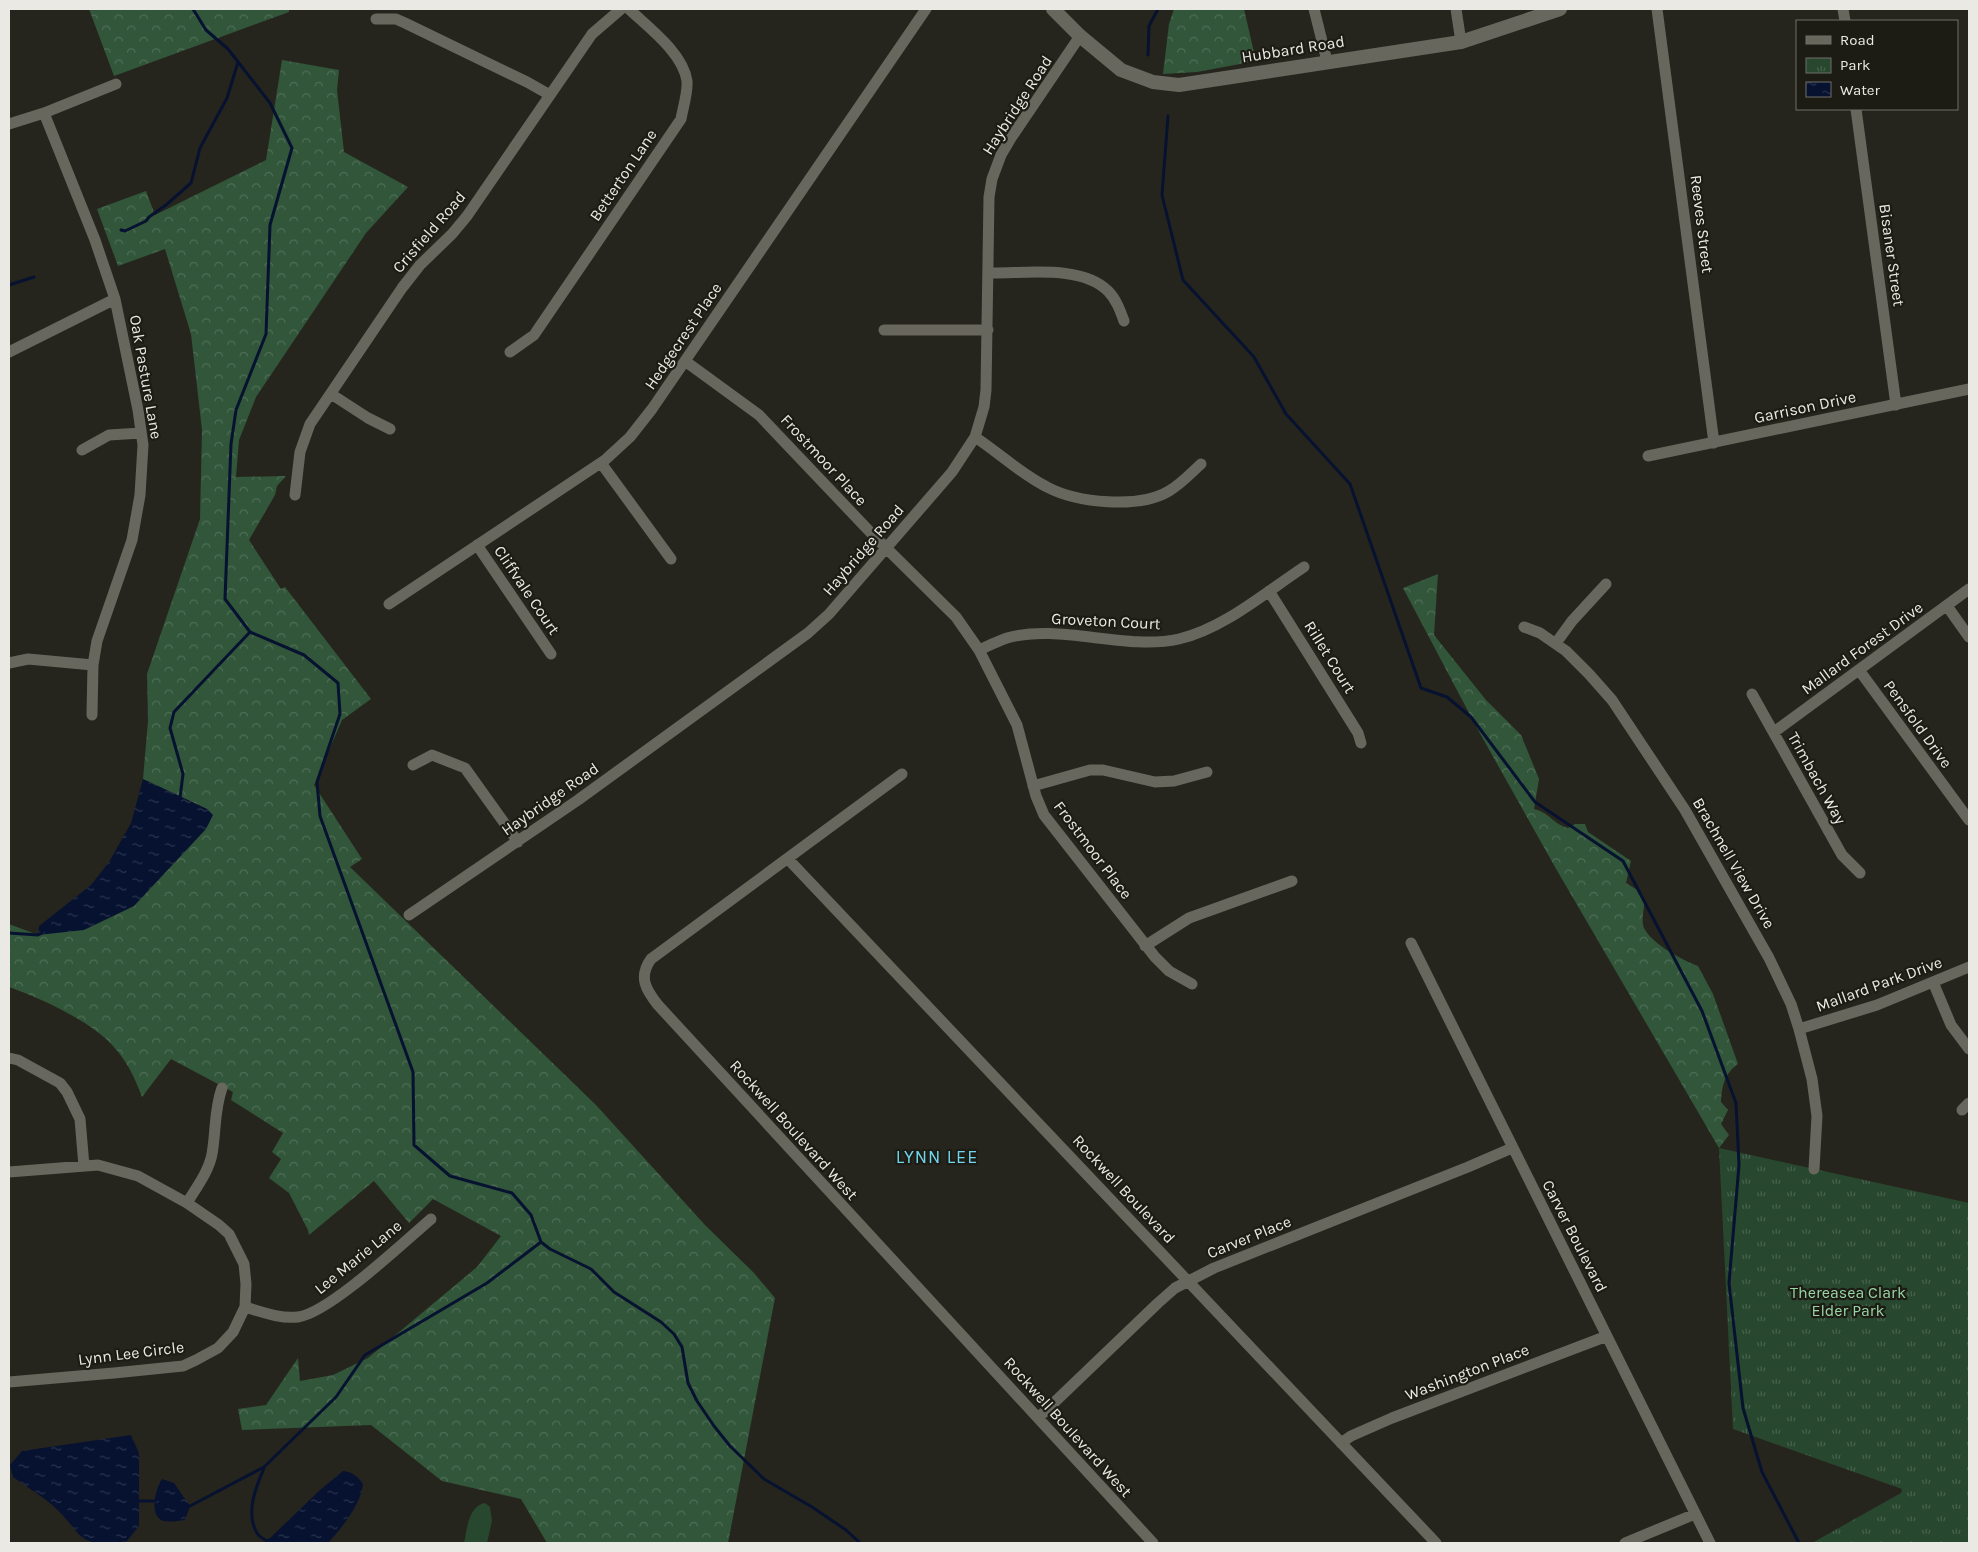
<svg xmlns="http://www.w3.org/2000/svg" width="1978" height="1552" font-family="Karla,sans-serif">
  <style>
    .green { fill: #28472f }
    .forest { fill: url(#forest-crowns) }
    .park { fill: url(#park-tufts) }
    .water { fill: url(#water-ripples) }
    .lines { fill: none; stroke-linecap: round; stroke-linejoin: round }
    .stream { stroke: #061230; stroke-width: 3 }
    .minor { stroke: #68675d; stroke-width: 11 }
    .secondary { stroke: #68675d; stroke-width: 14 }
    .labels { text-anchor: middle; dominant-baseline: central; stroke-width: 4.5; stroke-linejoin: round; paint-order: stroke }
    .street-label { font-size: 16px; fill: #eae9e4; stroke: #1d1c14 }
    .park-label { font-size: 16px; fill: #97d6a5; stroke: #1d1c14 }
    .neighbourhood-label { font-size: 18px; letter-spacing: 1px; fill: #70d5ed; stroke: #1d1c14 }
  </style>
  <defs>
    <pattern id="forest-crowns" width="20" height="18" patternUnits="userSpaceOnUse" patternTransform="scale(1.25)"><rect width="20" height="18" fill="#31563a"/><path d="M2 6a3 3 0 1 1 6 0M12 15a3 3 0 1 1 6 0" fill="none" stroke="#4f6e56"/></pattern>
    <pattern id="park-tufts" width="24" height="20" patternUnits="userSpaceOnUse" patternTransform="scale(1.25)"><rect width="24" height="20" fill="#28472f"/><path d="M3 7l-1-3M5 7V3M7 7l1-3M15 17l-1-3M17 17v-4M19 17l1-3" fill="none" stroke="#47624d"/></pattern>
    <pattern id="water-ripples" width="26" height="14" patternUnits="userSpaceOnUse" patternTransform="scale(1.25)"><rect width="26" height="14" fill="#061230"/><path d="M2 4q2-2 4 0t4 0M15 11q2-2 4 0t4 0" fill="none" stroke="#2a344e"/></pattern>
  </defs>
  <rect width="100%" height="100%" fill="#26251d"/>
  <!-- green -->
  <path class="green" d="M485,1503l5,4 2,14 -5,22h-23c3,-13 4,-37 21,-40z"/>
  <!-- forest -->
  <path class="forest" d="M89,9h200v3l-175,64z
    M1174,9h70l12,52 -59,11 -34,2 6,-50z
    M282,60l57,10 -2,20 7,62 64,35 -42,46 -110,164 -17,43 -3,37 50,-1 -9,10 -2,9 -26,45 32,49 4,-2 86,112 -29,21 -28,65 48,74 -12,8 246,238 109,120 49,48 21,25 -47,245h-181l-26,-44 -79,-18 -71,-56 -129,5 -4,-21 28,-4 32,-47 2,23 33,-6 35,-17 109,-91 24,-31 -68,-37 -24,24 -35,-42 -65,54 -1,-5 -19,-37 -20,-15 12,-19 -9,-7 11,-19 -52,-33 2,-8 -62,-33 -29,38c-7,-19 -15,-36 -29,-51 -22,-25 -73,-48 -104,-59v-63l29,11 169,-126 -64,-30 5,-58 -1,-47 53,-155 2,-89 -11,-96 -26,-85 -47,17 -21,-57 49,-18 9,24 111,-55z
    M1438,574l-4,61 52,65 35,35 18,44 -5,30c16,4 19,15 34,19l7,-4h10l3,8 43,29 -5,22c4,3 9,5 13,8 11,9 0,25 5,37 8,16 38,32 54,38l15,28 25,70c-14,10 -16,22 -17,38l7,8 -7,14 8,11 -10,13 -164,-281 -78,-139 -74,-140z"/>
  <!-- park -->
  <path class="park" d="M1719,1148l250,55v340h-157l89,-50 1,-4 -169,-60z"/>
  <!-- water -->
  <path class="water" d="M143,779l64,30 6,6 -7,14 -72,77 -50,24 -46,5 1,-9 52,-41 18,-23 22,-39z
    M131,1435l8,18v73l-12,15c-55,8 -42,-8 -76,-37 -12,-10 -26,-18 -38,-27l-3,-12 12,-14z
    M343,1471c9,1 15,5 20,13 -2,20 -21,44 -35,59h-62l-1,-3 5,-2 50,-48z
    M162,1479l12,4 16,23 -5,14c-8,1 -18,3 -24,0 -12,-7 -5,-33 1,-41z"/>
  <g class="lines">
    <!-- stream -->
    <path class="stream" d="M193,9l13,21 22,19 42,54 22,45 -22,77 -4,109 -30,76 -5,34 -6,155 25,33 54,23 34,28 2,31 -23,68 3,34 93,256 1,73 36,31 62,17 19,22 10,27 9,7 41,20 23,23 47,30 13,12 8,13 6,36 9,18 17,25 16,20 34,33 48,28 34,23 14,13
      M1148,55l1,-29 9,-17
      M1168,116l-6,79 21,85 71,77 32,57 64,70 71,204 26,9 24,20 64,85 88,59 79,150 34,92 3,62 -10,118 14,125 19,64 37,71
      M121,230l4,1 21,-10 3,-4 17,-12 25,-22 9,-35 27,-50 11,-36
      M9,285l25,-8
      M180,798l3,-24 -13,-46 4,-16 76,-80
      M9,933l29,2 4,-2
      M264,1468c-8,19 -19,45 -7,65 3,5 9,7 13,10
      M135,1501h21
      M187,1505l3,1 74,-39 72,-70 29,-42 122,-72 54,-41"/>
    <!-- minor -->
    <path class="minor" d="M1314,9l13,52
      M1456,9l5,33
      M1657,9l57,434
      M1843,9l2,12
      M376,19h20l9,4 122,59 23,13
      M1856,109l40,296
      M44,113l51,127 20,59 23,111 5,35 -3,50 -8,45 -35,101 -4,24 -1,50
      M9,124l35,-11 72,-29
      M988,273c35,1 93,-9 120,18 8,8 12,19 16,30
      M884,330h104
      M9,352l106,-53
      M510,352l24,-17 147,-216c2,-12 7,-26 6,-38 -4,-28 -38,-53 -58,-72
      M685,361l74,54 113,119 84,83 23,33 38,75 19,71 8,19 111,142 14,14 23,13
      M331,394l37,24 22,11
      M975,437c24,16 46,37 72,50 30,16 92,22 122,4 12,-7 22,-18 32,-27
      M82,450l27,-15 32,-2
      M1648,456l321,-67
      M601,463l70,96
      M295,495l5,-43 10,-28 92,-136 18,-23 32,-31 15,-18 125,-182 29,-25
      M477,545l74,109
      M1269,591l89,142 3,10
      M389,604l216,-144 25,-23 22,-28 274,-400
      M1947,606l22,31
      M1524,627l16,6 26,18 23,23 23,26 73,110 84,148 22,46 8,25 13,50 5,37 -3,53
      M1556,643l16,-22 34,-37
      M979,650c9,-4 19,-9 28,-12 52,-15 118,13 172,1 44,-10 87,-47 125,-72
      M9,663l19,-4 65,6
      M1859,670l110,150
      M1752,694l90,161 18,18
      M1774,732l195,-143
      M413,765l19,-10 33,13 53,74
      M902,774l-251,185c-13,18 -5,31 7,46l495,538
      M1033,786l57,-16h13l52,12 19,-1 33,-9
      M788,859l648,684
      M409,915l169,-115 230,-167 21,-19 123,-142 23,-35 9,-30 2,-17 3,-193 3,-18 9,-24 10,-17 69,-102
      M1411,943l299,600
      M1145,946l44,-28 103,-37
      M1933,982l18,43 18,24
      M1799,1029l78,-24 92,-38
      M9,1058l9,2 42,23 7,9 13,27 4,47
      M1962,1110l7,-7
      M9,1172l89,-7 40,11 49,27 32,22 10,9 15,30 2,20 -1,23 -12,25 -15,16 -22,12 -13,6 -69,7 -105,9
      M187,1203c9,-15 22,-32 25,-49 4,-22 2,-44 10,-66
      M245,1307c17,5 35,12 53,10 31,-4 106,-75 133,-98
      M1038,1418l120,-115 17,-15 39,-20 254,-101 44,-19
      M1341,1443l10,-7 41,-18 215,-82
      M1625,1543l70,-29"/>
    <!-- secondary -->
    <path class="secondary" d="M1053,9l27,27 41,34 32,12 26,3 282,-43 99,-33"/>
  </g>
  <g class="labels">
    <!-- street labels -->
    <g class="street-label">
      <text transform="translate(1293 49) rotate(-9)">Hubbard Road</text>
      <text transform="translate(1017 105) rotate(-57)">Haybridge Road</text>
      <text transform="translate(623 175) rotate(-56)">Betterton Lane</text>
      <text transform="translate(1702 224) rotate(83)">Reeves Street</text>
      <text transform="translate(429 232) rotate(-49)">Crisfield Road</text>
      <text transform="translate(1892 255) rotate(82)">Bisaner Street</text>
      <text transform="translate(683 336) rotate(-56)">Hedgecrest Place</text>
      <text transform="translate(146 377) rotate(80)">Oak Pasture Lane</text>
      <text transform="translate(1805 407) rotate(-12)">Garrison Drive</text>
      <text transform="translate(824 460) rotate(47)">Frostmoor Place</text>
      <text transform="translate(863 550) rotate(-49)">Haybridge Road</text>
      <text transform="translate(527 590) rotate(56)">Cliffvale Court</text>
      <text transform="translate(1106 621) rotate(3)">Groveton Court</text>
      <text transform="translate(1862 648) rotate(-36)">Mallard Forest Drive</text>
      <text transform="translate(1330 657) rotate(58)">Rillet Court</text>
      <text transform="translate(1918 724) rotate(54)">Pensfold Drive</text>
      <text transform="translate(1817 778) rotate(61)">Trimbach Way</text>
      <text transform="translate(550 799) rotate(-35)">Haybridge Road</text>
      <text transform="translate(1093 850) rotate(53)">Frostmoor Place</text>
      <text transform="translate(1734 863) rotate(60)">Brachnell View Drive</text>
      <text transform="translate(1879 984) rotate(-20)">Mallard Park Drive</text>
      <text transform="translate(794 1130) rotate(48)">Rockwell Boulevard West</text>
      <text transform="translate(1124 1189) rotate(47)">Rockwell Boulevard</text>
      <text transform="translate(1575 1236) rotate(63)">Carver Boulevard</text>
      <text transform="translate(1249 1237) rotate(-22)">Carver Place</text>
      <text transform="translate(358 1257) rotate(-39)">Lee Marie Lane</text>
      <text transform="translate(131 1353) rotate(-7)">Lynn Lee Circle</text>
      <text transform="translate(1467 1372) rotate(-21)">Washington Place</text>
      <text transform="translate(1068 1427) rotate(48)">Rockwell Boulevard West</text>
    </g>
    <!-- park labels -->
    <g class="park-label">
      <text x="1848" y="1292">Thereasea Clark<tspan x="1848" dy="18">Elder Park</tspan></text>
    </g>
    <!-- neighbourhood labels -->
    <g class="neighbourhood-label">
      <text x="937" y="1157">LYNN LEE</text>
    </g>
  </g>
  <!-- border -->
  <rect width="1978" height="1552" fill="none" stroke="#eae9e4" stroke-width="20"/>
  <!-- legend -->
  <rect x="1796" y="20" width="162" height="90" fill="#1d1c14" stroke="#6f6e67"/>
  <rect x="1806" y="36" width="25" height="8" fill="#68675d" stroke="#6f6e67"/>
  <text x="1840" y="45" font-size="15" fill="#eae9e4">Road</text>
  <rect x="1806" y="58" width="25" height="15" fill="url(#park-tufts)" stroke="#6f6e67"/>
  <text x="1840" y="70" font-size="15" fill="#eae9e4">Park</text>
  <rect x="1806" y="82" width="25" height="15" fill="url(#water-ripples)" stroke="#6f6e67"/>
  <text x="1840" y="95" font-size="15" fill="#eae9e4">Water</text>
</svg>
